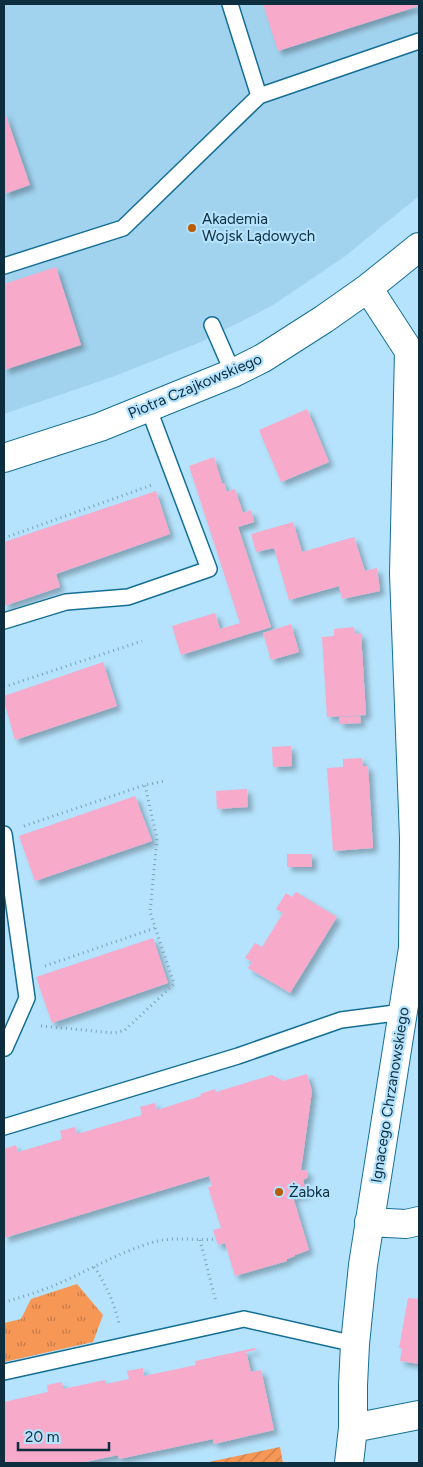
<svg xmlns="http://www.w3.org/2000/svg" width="423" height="1467" font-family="Figtree,sans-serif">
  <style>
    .built { fill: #a1d2ee }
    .grass { fill: url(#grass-tufts) }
    .garden { fill: url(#garden-furrows) }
    .building { fill: #f8aaca; filter: url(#shadow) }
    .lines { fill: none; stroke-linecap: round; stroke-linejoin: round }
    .lane-casing { stroke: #156f95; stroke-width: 18 }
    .street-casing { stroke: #156f95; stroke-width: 30 }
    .path { stroke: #7aa3ba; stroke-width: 3; stroke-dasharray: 1 4; stroke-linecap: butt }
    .lane { stroke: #fff; stroke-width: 15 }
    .street { stroke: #fff; stroke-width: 28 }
    .poi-dot { fill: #b85c05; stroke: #b5e2fc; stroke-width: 2 }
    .labels { text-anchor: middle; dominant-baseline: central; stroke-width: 4.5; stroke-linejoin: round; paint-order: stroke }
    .poi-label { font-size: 15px; fill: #0c2e3f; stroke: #b5e2fc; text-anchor: start }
    .street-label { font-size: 15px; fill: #0c2e3f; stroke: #b5e2fc }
  </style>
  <defs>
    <pattern id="grass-tufts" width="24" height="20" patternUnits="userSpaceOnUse" patternTransform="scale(1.25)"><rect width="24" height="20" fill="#f79756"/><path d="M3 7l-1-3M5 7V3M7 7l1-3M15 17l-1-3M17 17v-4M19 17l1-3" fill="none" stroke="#c67c49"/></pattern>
    <pattern id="garden-furrows" width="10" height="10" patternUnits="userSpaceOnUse" patternTransform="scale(1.25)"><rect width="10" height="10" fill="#f79756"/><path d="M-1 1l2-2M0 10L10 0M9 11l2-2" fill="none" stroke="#c67c49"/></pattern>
    <filter id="shadow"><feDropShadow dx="4.5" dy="4.5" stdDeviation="2.5" flood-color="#0004"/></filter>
  </defs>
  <rect width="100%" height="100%" fill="#b5e2fc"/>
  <!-- built -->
  <path class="built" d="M4,4h415v192l-75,61 -71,48 -72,37 -89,35 -108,37z"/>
  <!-- grass -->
  <path class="grass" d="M77,1284l26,31 -10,27 -89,20v-39l17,-4 10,-20z"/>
  <!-- garden -->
  <path class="garden" d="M280,1447l3,16h-79z"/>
  <!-- building -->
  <path class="building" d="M263,4h156v2l-141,45z
    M4,110l26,75 -26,9z
    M56,267l25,78 -77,25v-86z
    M307,409l22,53 -48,20 -22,-52z
    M214,457l8,26h2l3,9 8,-3 8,24 8,-3 3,12 -16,5 33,100 -90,28 -9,-29 43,-13 5,16 20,-6 -51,-157z
    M156,491l14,43 -114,40 4,13 -56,19v-64z
    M293,522l9,30 52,-15 11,34 12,-3 3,23 -38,8 -3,-13 -50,14 -15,-52 -18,4 -5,-18z
    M291,624l8,28 -28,8 -8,-27z
    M354,627l1,7 6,-1 5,82 -39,2 -5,-80 12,-1v-7z
    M103,662l14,44 -102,34 -11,-39v-5z
    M360,716l1,7 -22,1v-7z
    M291,746l1,20 -19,1 -1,-20z
    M362,758l1,8h5l5,82 -40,3 -6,-83 16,-1v-8z
    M247,789l1,18 -31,2 -1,-18z
    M135,796l17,45 -117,40 -16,-45z
    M287,854h25v13h-25z
    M296,892l41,25 -47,76 -42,-25 4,-6 -7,-4 10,-15 7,4 21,-34 -7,-4 10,-16 6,4z
    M153,938l15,45 -116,40 -16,-46z
    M307,1074l5,17 -11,79 7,1 -1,7 -4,2 4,14 -14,3 16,53 -14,5v1l-8,3v2l-52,15 -10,-33 -7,2 -5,-15 8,-2 -13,-41 4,-1 -3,-10 -205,62v-89l12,-4 2,7 44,-13 -2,-8 15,-4 2,7 65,-19 -2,-8 15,-4 2,7 44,-14 -1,-2 15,-5 1,3 56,-17 11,6z
    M408,1298l11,1v65l-19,-3 2,-13h-3z
    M255,1348l1,2 -10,2 5,20 10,-2 13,60 -60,14 -1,-5 -94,20 -1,-4 -37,8h-77v-61l44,-10 -1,-7 15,-3 1,7 42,-9 1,4 23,-5 -2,-8 16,-3 1,8 52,-11 -1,-4z"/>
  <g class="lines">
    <defs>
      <path id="lane" d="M230,4l29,92
        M4,266l119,-38 136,-132 160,-55
        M212,325l21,48
        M4,621l62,-19 62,-5 81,-28 -61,-162
        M4,834l23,164 -22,50
        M4,1127l234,-71 103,-36 62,-8
        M4,1372l240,-53 111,25"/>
      <path id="street" d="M4,458l96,-31 133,-54 30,-15 61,-39 44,-31 51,-41
        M369,1222l37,2 13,-3
        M353,1428l66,-13
        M349,1463l4,-35v-43l2,-41 8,-79 50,-317 1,-110 -10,-264 5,-223 -41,-63"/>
    </defs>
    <!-- lane casing -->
    <use href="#lane" class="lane-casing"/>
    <!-- street casing -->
    <use href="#street" class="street-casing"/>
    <!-- path -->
    <path class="path" d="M4,538l148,-53 -1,-2
      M4,687l138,-46
      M24,826l121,-41 20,-4
      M45,966l110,-38
      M41,1026l74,7 10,-3 49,-46 -24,-72 7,-73 -12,-54
      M200,1240l16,62
      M94,1267c12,17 20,36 25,56
      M4,1302c27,-7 54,-17 79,-30 23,-11 46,-23 71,-30 20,-6 41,-1 61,-3"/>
    <!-- lane -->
    <use href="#lane" class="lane"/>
    <!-- street -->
    <use href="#street" class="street"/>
  </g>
  <!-- markers -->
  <g class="poi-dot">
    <circle cx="192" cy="228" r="5"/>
    <circle cx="279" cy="1192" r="5"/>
  </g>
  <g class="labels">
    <!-- poi labels -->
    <g class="poi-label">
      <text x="202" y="219">Akademia<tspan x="202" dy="17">Wojsk Lądowych</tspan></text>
      <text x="289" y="1192">Żabka</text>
    </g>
    <!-- street labels -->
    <g class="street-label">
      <text transform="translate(195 386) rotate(-23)">Piotra Czajkowskiego</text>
      <text transform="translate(390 1095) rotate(-81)">Ignacego Chrzanowskiego</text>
    </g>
  </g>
  <!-- border -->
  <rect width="423" height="1467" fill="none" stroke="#0c2e3f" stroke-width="10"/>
  <!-- scale -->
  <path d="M18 1442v8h91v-8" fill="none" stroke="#0c2e3f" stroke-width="2.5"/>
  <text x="25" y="1442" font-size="15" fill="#0c2e3f" stroke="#b5e2fc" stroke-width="4" paint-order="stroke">20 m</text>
</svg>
